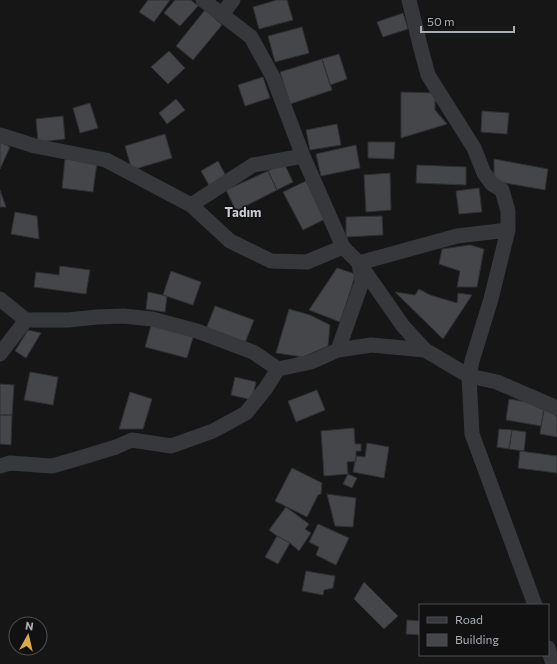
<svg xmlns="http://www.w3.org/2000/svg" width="557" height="664" font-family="Commissioner,sans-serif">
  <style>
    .building { fill: #45464a; stroke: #303033 }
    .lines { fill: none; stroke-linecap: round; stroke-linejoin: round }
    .minor { stroke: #37383c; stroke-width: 15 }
    .labels { text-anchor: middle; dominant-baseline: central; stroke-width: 3; stroke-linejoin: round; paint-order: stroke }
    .quarter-label { font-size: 13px; font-weight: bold; fill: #caccd2; stroke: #111112 }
  </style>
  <rect width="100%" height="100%" fill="#161617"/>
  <!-- building -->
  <path class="building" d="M148,0h22l-16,22 -15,-10z
    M175,0h16l7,6 -18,20 -16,-13z
    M277,0h10l6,20 -34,9 -6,-22z
    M205,10l17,15 -29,35 -17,-14z
    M403,13l5,16 -25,8 -6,-15z
    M302,27l7,26 -34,9 -7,-26z
    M169,51l16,17 -17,16 -17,-17z
    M339,54l8,25 -17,6 -8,-26z
    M322,59l10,31 -42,14 -10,-32z
    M263,77l7,21 -25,8 -7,-21z
    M401,92l34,1v17l12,14 -46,14z
    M176,99l9,11 -18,14 -8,-11z
    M90,103l8,25 -18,5 -7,-25z
    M482,111l27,2 -2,21 -26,-2z
    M63,116l2,23 -27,3 -2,-23z
    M337,124l4,21 -31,5 -4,-20z
    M165,134l7,24 -40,12 -7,-24z
    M0,142l10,5 -10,22z
    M368,142h27l-1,17 -26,-1z
    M356,145l4,23 -39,8 -5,-22z
    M65,159l32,3 -4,30 -31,-4z
    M494,159l54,10 -3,21 -51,-9z
    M218,161l9,17 -17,9 -9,-16z
    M284,163l9,19 -16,8 -9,-19z
    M417,165l49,2v18l-50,-2z
    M268,171l9,19 -41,21 -10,-21z
    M390,173l1,37 -25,2 -2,-37z
    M306,181l19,38 -22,11 -20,-38z
    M479,188l3,24 -23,2 -3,-23z
    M0,190l6,17h-6z
    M15,212l22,4 2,23 -28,-5z
    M382,216l1,19 -37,2v-20z
    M470,245l14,4 -7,38h-20l3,-16 -21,-7 3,-15z
    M60,266l30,4 -4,24 -52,-7 2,-15 23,3z
    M337,268l18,6 -3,12 -12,36 -31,-12z
    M171,271l30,11 -8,23 -30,-10z
    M419,289l11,6 27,8 1,-10 14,2 -29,44 -48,-47 20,3z
    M148,292l19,4 -2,16 -19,-3z
    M215,306l39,14 -9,23 -39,-14z
    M289,309l21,6 20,10 -2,21 -25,11 -27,-4z
    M152,322l42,12 -7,24 -42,-11z
    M28,330l13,3 -15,25 -11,-7z
    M30,372l28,5 -5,28 -29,-5z
    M235,377l21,5 -4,18 -21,-5z
    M0,384l14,1 -2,30h-12z
    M317,390l8,20 -29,12 -8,-21z
    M130,392l22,7 -9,30h-24z
    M509,399l36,6 -4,21 -35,-6z
    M544,406l13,2 -2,8h2v21l-17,-3z
    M0,415h12l-1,30 -11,-1z
    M354,428l1,16h6v7h-5v10l-9,1 1,12 -24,2 -3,-45z
    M499,429l13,1 -3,19 -12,-2z
    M512,430l14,2 -2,19 -15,-2z
    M367,443l22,4 -5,31 -31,-6 3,-16 9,1z
    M520,451l37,5v17l-39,-5z
    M292,468l30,15 -1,11 -3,1 -11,22 -32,-16z
    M348,474l9,4 -5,10 -9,-4z
    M327,494l29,4 -3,29 -18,-1z
    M286,507l23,17 -4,5 6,4 -12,18 -9,-8 -13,-7 -8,-6z
    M318,524l31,14 -13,27 -20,-10 3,-8 -10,-5z
    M277,536l13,7 -12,21 -13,-7z
    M306,571l29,5 -2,12 -9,2 -1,5 -21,-4z
    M364,582l34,34 -14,13 -30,-30z
    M407,620l13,1v14l-14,-1z"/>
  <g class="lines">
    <!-- minor -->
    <path class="minor" d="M203,0l48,37 22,40 30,79 40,91 16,16 44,63 22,24 44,26 3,58 63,171
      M409,0l11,45 8,30 46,73 10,25 8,11 10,6 6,21v19l-17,69 -19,62 -3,15 28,6 60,26
      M222,14l11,-14
      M0,135l35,11 71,14 85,45 39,36 41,20 36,1 36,-15
      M191,205l62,-40 50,-9
      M0,299l26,21h42l29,-3 26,-1 29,3 45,12 56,21 25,17
      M338,350l33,-5 54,5
      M0,354l26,-34
      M0,466l10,-3 42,3 28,-8 36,-11 16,-7 39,6 42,-15 33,-18 20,-25 12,-19 33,-7 27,-12 24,-68 -3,-19 98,-27 51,-6
      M548,648l5,16"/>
  </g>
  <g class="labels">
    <!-- quarter labels -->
    <g class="quarter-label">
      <text x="243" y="212">Tadım</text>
    </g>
  </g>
  <!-- legend -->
  <rect x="419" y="604" width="130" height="52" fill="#111112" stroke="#4e4f54"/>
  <rect x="427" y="617" width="20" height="6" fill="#37383c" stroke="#4e4f54"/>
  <text x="455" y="624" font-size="12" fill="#a9adb6">Road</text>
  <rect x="427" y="634" width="20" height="12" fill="#45464a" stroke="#4e4f54"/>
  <text x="455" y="644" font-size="12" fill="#a9adb6">Building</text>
  <!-- north arrow -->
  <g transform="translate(28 636) rotate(8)"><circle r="19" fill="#111112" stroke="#4e4f54"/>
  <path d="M0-3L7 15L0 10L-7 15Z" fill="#dcaa49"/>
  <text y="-6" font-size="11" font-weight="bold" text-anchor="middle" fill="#a9adb6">N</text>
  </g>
  <!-- scale -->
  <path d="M421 26v6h93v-6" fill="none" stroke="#a9adb6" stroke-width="2"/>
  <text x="427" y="26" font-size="12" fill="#a9adb6" stroke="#111112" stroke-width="3" paint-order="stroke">50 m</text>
</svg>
